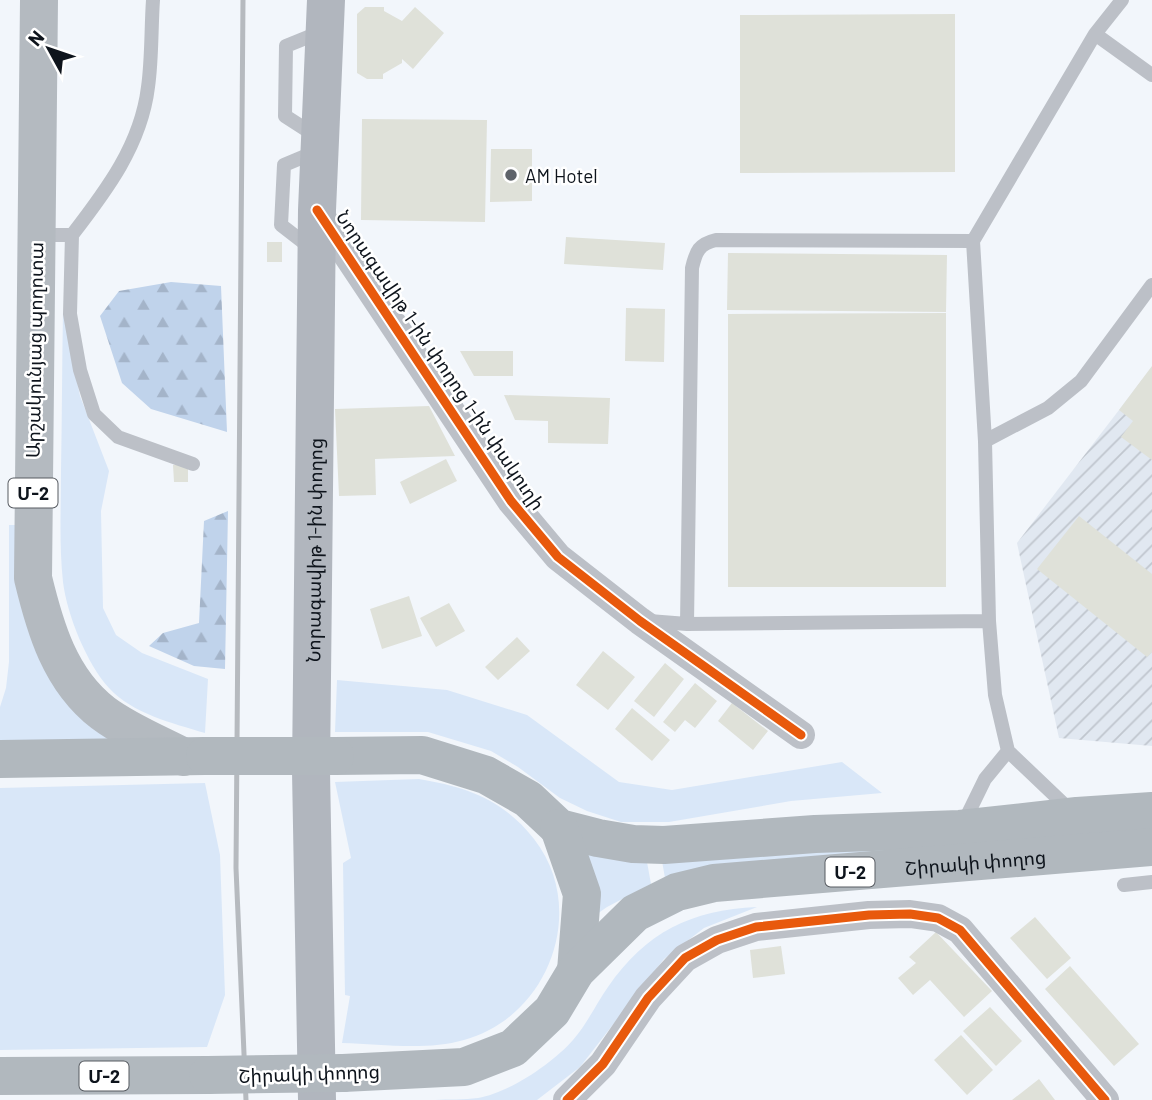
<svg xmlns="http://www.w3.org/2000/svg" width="1152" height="1100" font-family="Barlow,'Noto Sans Armenian',sans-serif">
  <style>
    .industrial { fill: url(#industrial-furrows) }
    .grass { fill: #d9e7f8 }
    .forest { fill: url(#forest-firs) }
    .building { fill: #dfe1d9 }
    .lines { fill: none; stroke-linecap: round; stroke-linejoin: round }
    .service { stroke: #bcc0c7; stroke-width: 14 }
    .minor { stroke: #bcc0c7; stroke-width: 28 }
    .secondary { stroke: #b1b6be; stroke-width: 38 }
    .primary { stroke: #b4bac0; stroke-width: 38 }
    .trunk { stroke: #b1b8be; stroke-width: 38 }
    .rail { stroke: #b6babf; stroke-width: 5 }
    .trunk-bridge { stroke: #b1b8be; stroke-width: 38 }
    .cycleway-casing { stroke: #fff; stroke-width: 13 }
    .cycleway { stroke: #e8590c; stroke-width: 9 }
    .poi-dot { fill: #5e636a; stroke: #fff; stroke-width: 2.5 }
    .labels { text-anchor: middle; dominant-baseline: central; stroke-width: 5; stroke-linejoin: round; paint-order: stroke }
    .shield { fill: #fff; stroke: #565a60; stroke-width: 2 }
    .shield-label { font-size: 18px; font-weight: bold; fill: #0e141c }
    .poi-label { font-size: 19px; fill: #0e141c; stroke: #fff; text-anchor: start }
    .street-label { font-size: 19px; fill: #0e141c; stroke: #fff }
  </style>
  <defs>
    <pattern id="industrial-furrows" width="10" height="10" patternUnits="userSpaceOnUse" patternTransform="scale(1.75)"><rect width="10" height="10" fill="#e1e8f1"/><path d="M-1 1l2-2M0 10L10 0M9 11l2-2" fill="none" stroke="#c0c6ce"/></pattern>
    <pattern id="forest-firs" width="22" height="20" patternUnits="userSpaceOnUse" patternTransform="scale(1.75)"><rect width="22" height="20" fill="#c0d3eb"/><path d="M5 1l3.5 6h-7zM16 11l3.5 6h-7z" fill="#a4b4c9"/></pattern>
  </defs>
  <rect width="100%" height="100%" fill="#f2f6fb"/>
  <!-- industrial -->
  <path class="industrial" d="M1152,367v379l-93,-8 -42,-195z"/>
  <!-- grass -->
  <path class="grass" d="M63,311l17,85 29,75 -8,40 2,97 13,27 26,18 66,26 -3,54c-33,-10 -72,-19 -96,-45 -22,-24 -42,-73 -46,-106 -4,-36 -2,-75 -2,-111 1,-54 1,-107 2,-160z
    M9,525h8l94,215 -111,3v-36l6,-19 3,-26z
    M337,680l110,10 80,25 92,67 53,8 170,-28 40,31 -91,8 -122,21h-48l-34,-11 -27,-13 -42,-31 -27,-16 -63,-19h-93z
    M419,779c47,8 84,20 115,60 55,70 15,178 -70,201 -38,11 -83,4 -122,3l8,-47 -5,-1 -2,-132 8,-5 -16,-76z
    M205,783l15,72 5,140 -18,52 -207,3v-262z
    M948,844l-283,34 -3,-17z
    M576,848l71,14 4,22 -44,23 -20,14z
    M757,907l-53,21 -40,31 -84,108 -43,33h-102c14,-1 29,0 43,-2 31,-5 75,-35 95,-58 14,-16 23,-36 35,-53 38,-55 83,-77 149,-80z"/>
  <!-- forest -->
  <path class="forest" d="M171,282l50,4 6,146 -76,-23 -29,-26 -22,-67 19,-25z
    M228,511l-3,158 -31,-3 -45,-20 14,-13 36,-10 5,-102z"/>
  <!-- building -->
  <path class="building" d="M365,7h19v4l18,10 13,-14 29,26 -31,36 -11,-10v4l-19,11v5h-16l-10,-6v-59z
    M955,14v158l-215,1v-158z
    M362,119l125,1 -2,102 -124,-2z
    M491,149h41v52l-42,1z
    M566,237l99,6 -2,27 -99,-6z
    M267,242h15v20h-15z
    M728,253l219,2 -1,57 -219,-2z
    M626,308l39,1 -1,53 -39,-1z
    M946,313v274h-218v-273z
    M460,351h53v25h-39z
    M1152,366v94l-31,-23 12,-16 -14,-11z
    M504,395l106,3 -2,46 -60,-1v-22l-33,-1z
    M429,406l26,50 -80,3 1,36 -37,1 -4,-87z
    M446,459l11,22 -47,23 -10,-22z
    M188,464v18h-14l-1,-17z
    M1079,516l73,58v78l-5,5 -110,-88z
    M409,596l13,40 -40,13 -12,-40z
    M449,603l16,28 -29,16 -16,-29z
    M517,637l13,14 -32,29 -13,-13z
    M603,651l32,26 -27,33 -32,-25z
    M665,663l19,16 -30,38 -20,-16z
    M695,683l22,18 -22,27 -10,-8 -10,12 -12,-10z
    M732,703l36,28 -15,19 -35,-29z
    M632,708l38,32 -18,21 -37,-32z
    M1035,917l36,41 -24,21 -37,-41z
    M936,932l56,59 -28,26 -34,-37 -17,15 -15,-17 18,-15 -7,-6z
    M781,946l4,28 -32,4 -3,-28z
    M1070,966l69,78 -25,22 -69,-77z
    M990,1007l32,34 -26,25 -33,-35z
    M961,1035l32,35 -26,25 -33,-35z
    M1039,1079l16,21h-43z"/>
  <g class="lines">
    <!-- service -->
    <path class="service" d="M1095,34l27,-34
      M316,136l-31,-20 1,-70 37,-15
      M39,235h33l-2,79 10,56 14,44 24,23 75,27
      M72,235c34,-44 69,-90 76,-148 4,-28 3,-58 5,-87
      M312,249l-31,-24 3,-60 31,-13
      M985,441l63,-33 33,-27 71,-96
      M649,621l38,3 302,-3
      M687,624l5,-356c4,-17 7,-24 24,-28l257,1
      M1071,811l-63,-60 -13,-56 -6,-74 -4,-180 -12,-200 122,-207 57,41
      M963,824l22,-45 23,-28
      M1124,885l28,-3"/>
    <!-- minor -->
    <path class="minor" d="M317,210l194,291 47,56 82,64 161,114
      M567,1100l36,-36 45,-66 37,-40 32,-18 39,-13 113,-12 41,-1 28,4 22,12 145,170"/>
    <!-- secondary -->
    <path class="secondary" id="s1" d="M317,1100l-6,-329 6,-561 9,-210"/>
    <!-- primary -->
    <path class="primary" d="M39,0l-6,578c12,50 27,102 70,135 24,18 54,30 81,44"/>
    <!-- trunk -->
    <g class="trunk">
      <path d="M335,756l87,-1 64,20 42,24 31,29 39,10 35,6 31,1 151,-11 145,-5 117,-13 75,-5"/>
      <path d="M0,759l205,-3"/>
      <path d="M559,828l23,66 -6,77"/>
      <path id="s2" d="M343,1073l121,-6 49,-19 39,-37 24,-40 59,-58 42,-21 37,-9 438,-36"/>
      <path d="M0,1076l208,-1"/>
    </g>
    <!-- rail -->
    <path class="rail" d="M243,0l-7,868 10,232"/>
    <!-- trunk-bridge -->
    <path class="trunk-bridge" d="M205,756h130
      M208,1075l135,-2"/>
    <defs>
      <path id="cycleway" d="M317,210l194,291 47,56 82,64 161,114
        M567,1100l36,-36 45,-66 37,-40 32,-18 39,-13 113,-12 41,-1 28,4 22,12 145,170"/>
    </defs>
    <!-- cycleway casing -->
    <use href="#cycleway" class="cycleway-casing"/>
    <!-- cycleway -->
    <use href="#cycleway" class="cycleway"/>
  </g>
  <!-- markers -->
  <circle class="poi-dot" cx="511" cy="175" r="7"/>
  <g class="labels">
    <!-- shield labels -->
    <g class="shield">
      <rect x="8.5" y="478.5" width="49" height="29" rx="5"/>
      <rect x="825.5" y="857.5" width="49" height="29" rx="5"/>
      <rect x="79.5" y="1061.5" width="49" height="29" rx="5"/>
    </g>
    <g class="shield-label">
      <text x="33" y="493">Մ-2</text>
      <text x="850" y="872">Մ-2</text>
      <text x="104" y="1076">Մ-2</text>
    </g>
    <!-- poi labels -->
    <g class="poi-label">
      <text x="525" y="175">AM Hotel</text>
    </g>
    <!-- street labels -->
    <g class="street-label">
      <text transform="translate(34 350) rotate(-89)">Արշակունյաց պողոտա</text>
      <text transform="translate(441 360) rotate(56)">Նորագավիթ 1-ին փողոց 1-ին փակուղի</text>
      <text stroke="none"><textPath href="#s1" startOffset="550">Նորագավիթ 1-ին փողոց</textPath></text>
      <text stroke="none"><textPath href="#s2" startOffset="704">Շիրակի փողոց</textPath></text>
      <text transform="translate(309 1073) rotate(-2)">Շիրակի փողոց</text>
    </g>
  </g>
  <!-- north arrow -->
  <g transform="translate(49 49) rotate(310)" stroke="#ffffff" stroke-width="5" paint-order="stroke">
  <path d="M0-5L12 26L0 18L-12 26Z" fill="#0e141c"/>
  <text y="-10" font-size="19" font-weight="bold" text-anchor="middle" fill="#0e141c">N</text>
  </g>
</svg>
